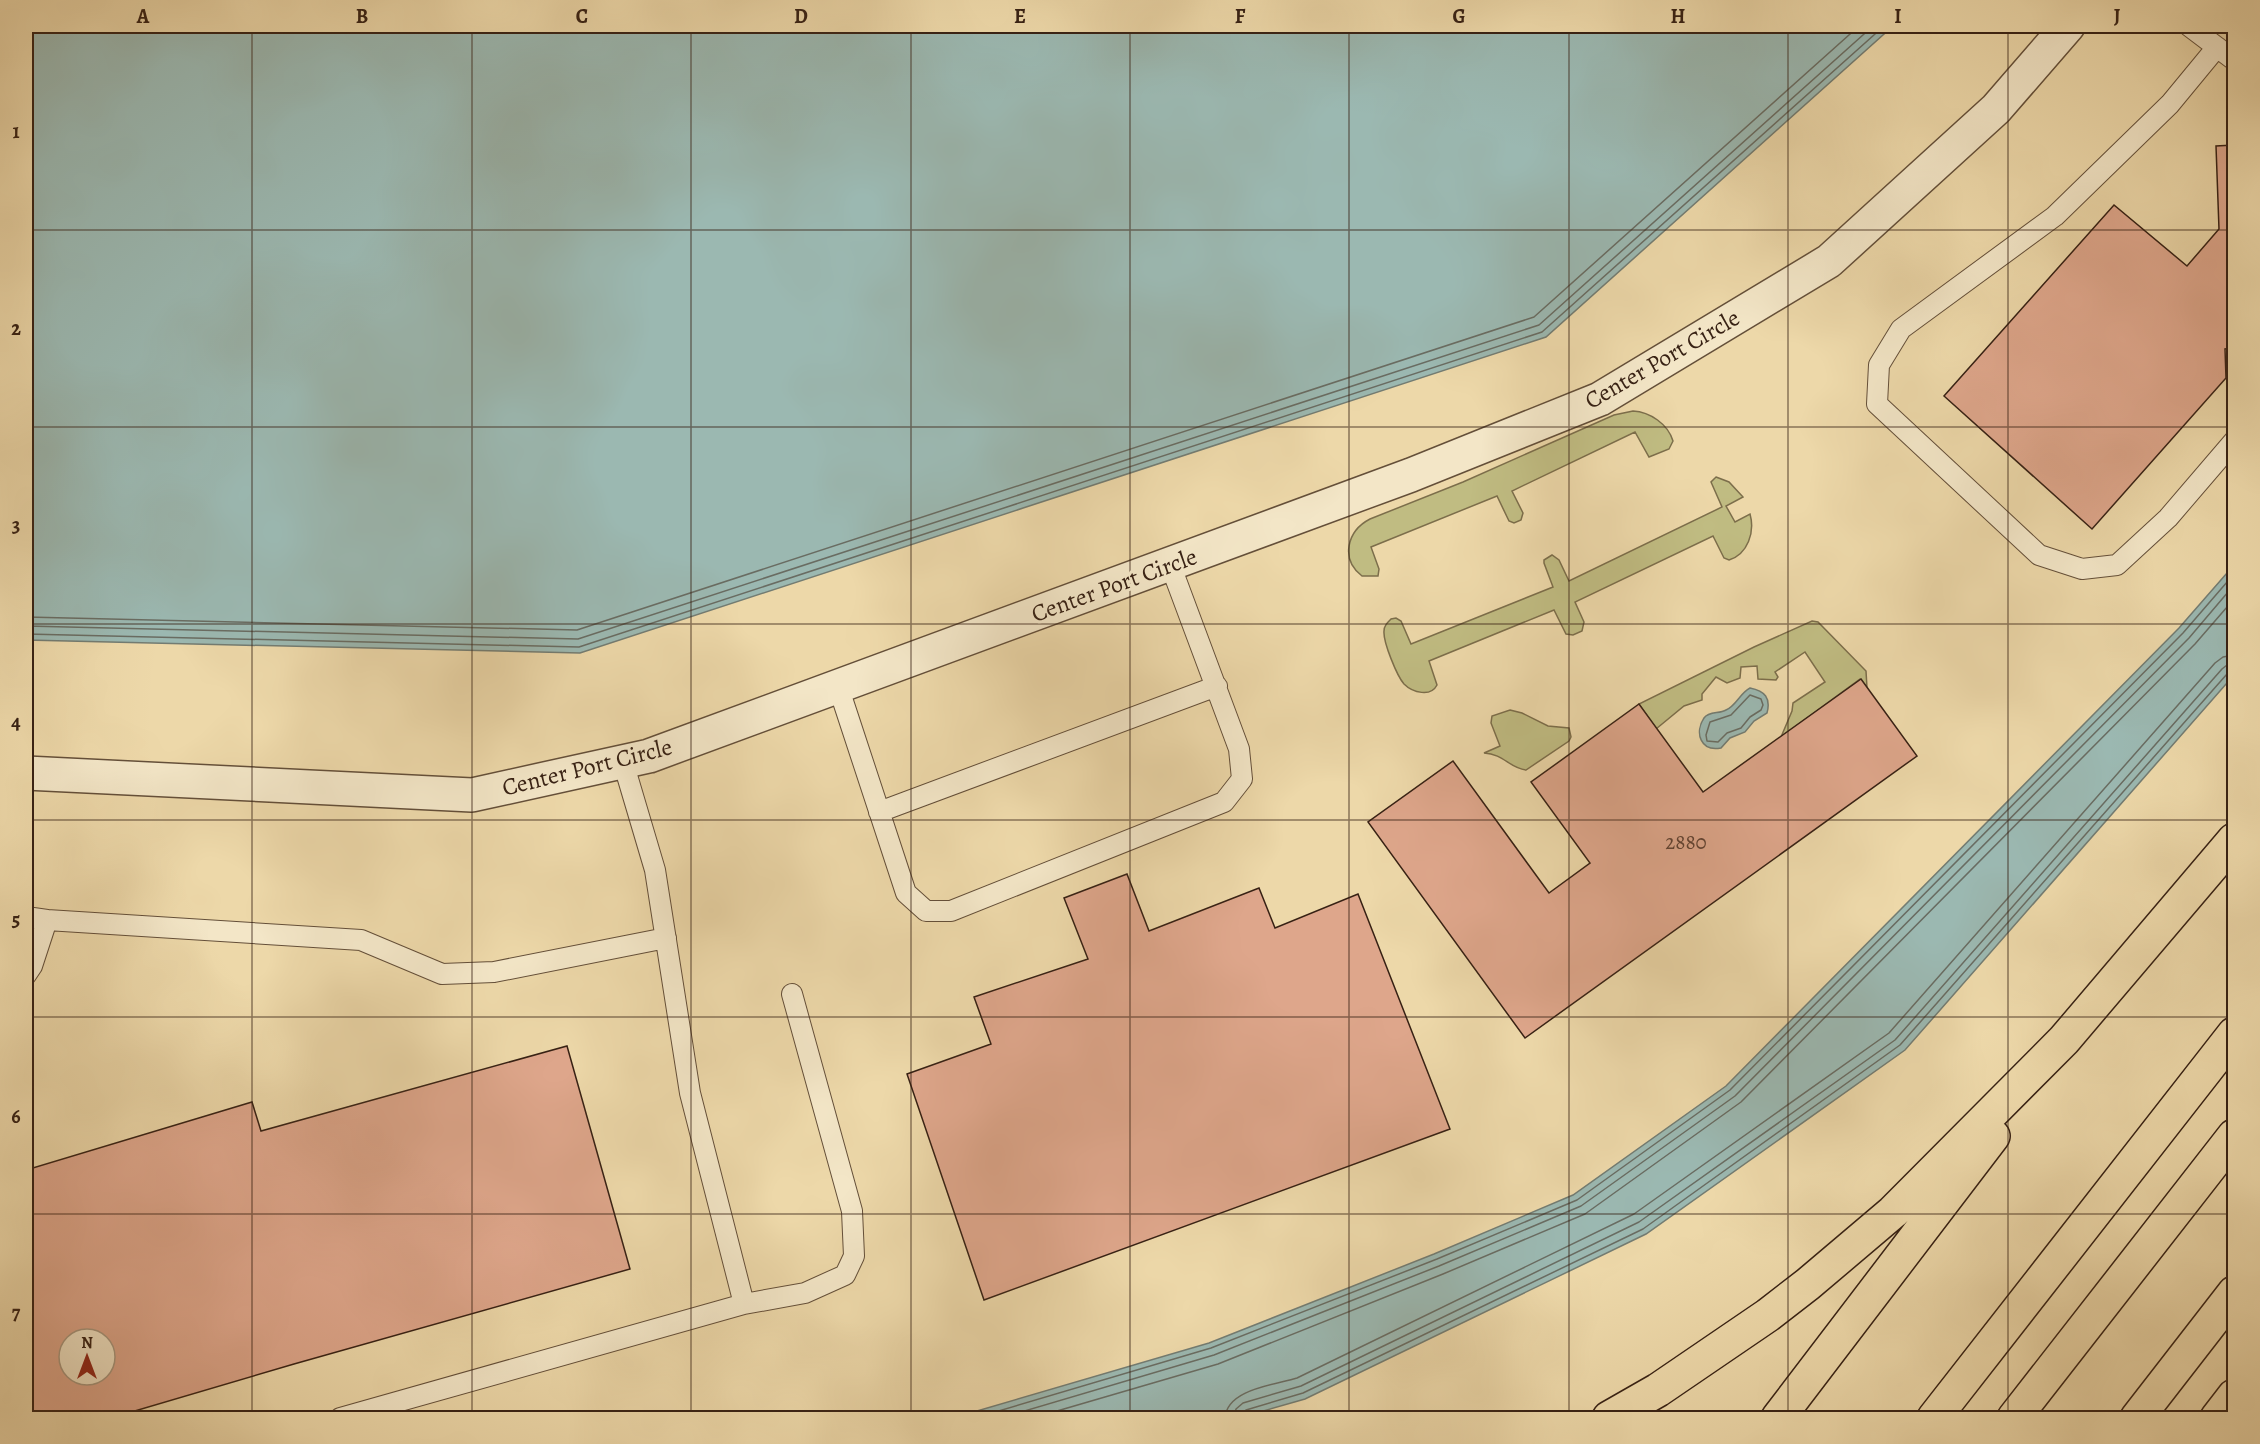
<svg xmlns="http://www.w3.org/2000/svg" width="2260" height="1444" font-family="Alegreya,serif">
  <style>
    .green { fill: #c0bc82; stroke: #7c6e4b; stroke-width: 1.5 }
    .water { fill: #9bb8b1; stroke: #737c72; stroke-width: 1.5 }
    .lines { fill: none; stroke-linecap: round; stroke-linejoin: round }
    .shore { stroke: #696c62; stroke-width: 1.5 }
    .building { fill: #dea68b; stroke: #372114; stroke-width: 1.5; fill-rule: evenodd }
    .service-casing { stroke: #644f39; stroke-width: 22 }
    .minor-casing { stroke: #644f39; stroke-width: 36 }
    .motorway-casing { stroke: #372114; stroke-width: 36 }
    .service { stroke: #f3e6c7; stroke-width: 20 }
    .minor { stroke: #f3e6c7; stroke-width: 33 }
    .motorway { stroke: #edd8a9; stroke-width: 33 }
    .grid { fill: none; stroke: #372114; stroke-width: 1.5; stroke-opacity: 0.55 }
    .labels { text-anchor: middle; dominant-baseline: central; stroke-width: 6; stroke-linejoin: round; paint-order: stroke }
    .number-label { font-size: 21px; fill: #614232 }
    .street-label { font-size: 24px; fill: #372114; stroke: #f3e6c7 }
    .neatline { fill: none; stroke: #372114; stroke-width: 2 }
    .grid-label { font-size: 20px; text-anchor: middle; font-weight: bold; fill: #372114 }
  </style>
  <rect width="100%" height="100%" fill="#edd8a9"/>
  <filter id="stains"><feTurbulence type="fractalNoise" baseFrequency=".00333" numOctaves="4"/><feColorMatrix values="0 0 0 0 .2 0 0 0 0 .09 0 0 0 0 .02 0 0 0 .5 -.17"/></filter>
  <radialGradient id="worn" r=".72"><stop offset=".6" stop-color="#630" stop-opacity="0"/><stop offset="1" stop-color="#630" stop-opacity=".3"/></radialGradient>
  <!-- green -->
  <path class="green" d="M1633,411c17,1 35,13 40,30l-4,8 -20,8 -14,-25 -123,59 11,22 -2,7 -7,3 -5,-2 -12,-25 -126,51 8,22 -1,7h-16c-22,-17 -15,-45 8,-57l93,-37 151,-67z
    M1716,477l13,5 14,15 -17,9 9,16 15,-8c5,18 -2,40 -21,46l-5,-2 -11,-22 -138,66 9,20 -2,9 -9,4 -7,-1 -12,-24 -125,51 8,24c-6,12 -24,8 -33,-1 -7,-8 -21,-42 -20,-53 0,-5 3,-8 7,-12l5,-1 5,3 10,23 142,-57 -9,-24v-3l8,-5 7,5 10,21 153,-74 -11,-25z
    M1812,621l6,1 48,49 1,17 -7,-9 -79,58 11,-26 1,-8 32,-21 -20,-30 -30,20 3,5 -2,3 -18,-1 -1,-13 -16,1 -1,11 -13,5 -11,-6 -14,17v6l-18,6 -28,23 -17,-25 115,-57z
    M1510,710l12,3 26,13 21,2 2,9 -2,4 -43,29c-17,-2 -22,-16 -42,-17l16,-7 -9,-23 1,-7z"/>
  <!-- water -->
  <path class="water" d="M26,26h1867l-347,311 -966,316 -554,-13z
    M2234,565v110l-329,375 -259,184 -341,165 -66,19h-286l256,-75 225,-89 139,-59 153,-109 453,-458z
    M1750,688c15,3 21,10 17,25l-13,8 -9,11 -15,6 -9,10c-20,4 -27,-15 -17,-30 5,-7 15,-4 22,-8 10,-4 14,-17 24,-22z"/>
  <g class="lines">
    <!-- shore -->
    <path class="shore" d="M26,617l551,13 957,-313 325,-291
      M26,626l552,13 961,-314 334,-299
      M26,634l553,13 963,-315 342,-306
      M1750,695l11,4 2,6 -2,5 -11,7 -9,11 -14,5 -9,9 -11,-1 -1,-6 4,-13 21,-7z
      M975,1418l236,-70 226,-89 140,-59 153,-110 453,-457 51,-59
      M1001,1418l213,-63 225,-89 142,-60 154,-110 454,-458 45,-53
      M1033,1418l185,-54 225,-90 142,-60 156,-112 454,-458 39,-45
      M1225,1418c2,-29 49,-33 72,-40l337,-164 255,-181 326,-370 8,-6 11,-2
      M1234,1418l2,-9 7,-6 58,-17 338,-164 256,-182 327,-371 5,-4 7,-1
      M1242,1418l1,-4 3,-4 57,-17 340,-164 257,-184 327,-371 7,-2"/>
  </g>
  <!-- building -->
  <path class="building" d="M2234,145v203l-9,1 1,29 -134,151 -148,-133 170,-191 73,61 32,-37 -3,-83z
    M1861,679l56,77 -392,282 -157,-216 85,-61 96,132 41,-30 -59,-81 108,-78 64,88z
    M1127,874l22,57 110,-43 16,40 83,-34 92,235 -466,171 -77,-226 84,-30 -17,-47 114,-38 -24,-61z
    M567,1046l63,223 -336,95 -183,54h-85v-248l226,-68 9,29zM69,1339h36v36h-36z"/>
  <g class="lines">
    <defs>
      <path id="service" d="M2189,26l45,34
        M2217,47l-47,57 -115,112 -154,113 -22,36 -2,39 162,151 43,14 35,-4 51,-47 66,-77
        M838,686l68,207 20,18h25l273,-109 18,-23 -3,-30 -69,-185
        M879,812l338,-126
        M26,917l21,3 -15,46 -6,9
        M47,920l314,20 81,34 52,-2 172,-34
        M744,1304l61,-11 40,-18 9,-19 -2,-45 -60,-217
        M340,1418l404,-114 -54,-211 -35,-223 -32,-108"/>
      <path id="minor" d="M26,773l446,22 177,-39 762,-281 189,-76 229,-138 167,-152 72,-83"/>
      <path id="motorway" d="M1609,1418l49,-28 110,-75 40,-31 85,-72 171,-172 170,-200
        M1778,1418l215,-282
        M1934,1418l300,-384
        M2014,1418l220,-282
        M2137,1418l97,-125
        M2217,1418l17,-22"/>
    </defs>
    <!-- service casing -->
    <use href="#service" class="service-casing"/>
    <!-- minor casing -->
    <use href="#minor" class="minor-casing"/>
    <!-- motorway casing -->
    <use href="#motorway" class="motorway-casing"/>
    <!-- service -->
    <use href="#service" class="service"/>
    <!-- minor -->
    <use href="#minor" class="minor"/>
    <!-- motorway -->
    <use href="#motorway" class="motorway"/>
  </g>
  <!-- grid -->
  <path class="grid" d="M252,26v1392M472,26v1392M691,26v1392M911,26v1392M1130,26v1392M1349,26v1392M1569,26v1392M1788,26v1392M2008,26v1392M26,230h2208M26,427h2208M26,624h2208M26,820h2208M26,1017h2208M26,1214h2208"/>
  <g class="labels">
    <!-- number labels -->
    <g class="number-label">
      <text x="1686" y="842">2880</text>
    </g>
    <!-- street labels -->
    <g class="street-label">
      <text transform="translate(1662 359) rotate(-30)">Center Port Circle</text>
      <text transform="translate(1114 585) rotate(-20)">Center Port Circle</text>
      <text transform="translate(587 767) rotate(-14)">Center Port Circle</text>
    </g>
  </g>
  <!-- margin -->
  <rect width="2260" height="1444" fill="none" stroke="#edd8a9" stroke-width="66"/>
  <!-- north arrow -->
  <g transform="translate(87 1357)"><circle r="28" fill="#f3e6c7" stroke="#a8977f" stroke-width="1.5"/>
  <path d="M0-4.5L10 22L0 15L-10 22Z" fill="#8f2418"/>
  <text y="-9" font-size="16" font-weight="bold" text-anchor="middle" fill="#372114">N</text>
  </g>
  <rect x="33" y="33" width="2194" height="1378" class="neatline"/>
  <g class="grid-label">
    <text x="143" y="23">A</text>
    <text x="362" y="23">B</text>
    <text x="582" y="23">C</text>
    <text x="801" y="23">D</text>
    <text x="1020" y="23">E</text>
    <text x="1240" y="23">F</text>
    <text x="1459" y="23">G</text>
    <text x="1678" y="23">H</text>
    <text x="1898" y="23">I</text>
    <text x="2117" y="23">J</text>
    <text x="16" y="138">1</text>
    <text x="16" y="335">2</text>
    <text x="16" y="532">3</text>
    <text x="16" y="729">4</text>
    <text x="16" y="926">5</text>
    <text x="16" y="1123">6</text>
    <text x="16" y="1319">7</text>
  </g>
  <rect width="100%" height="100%" filter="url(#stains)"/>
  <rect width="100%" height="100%" fill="url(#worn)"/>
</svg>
